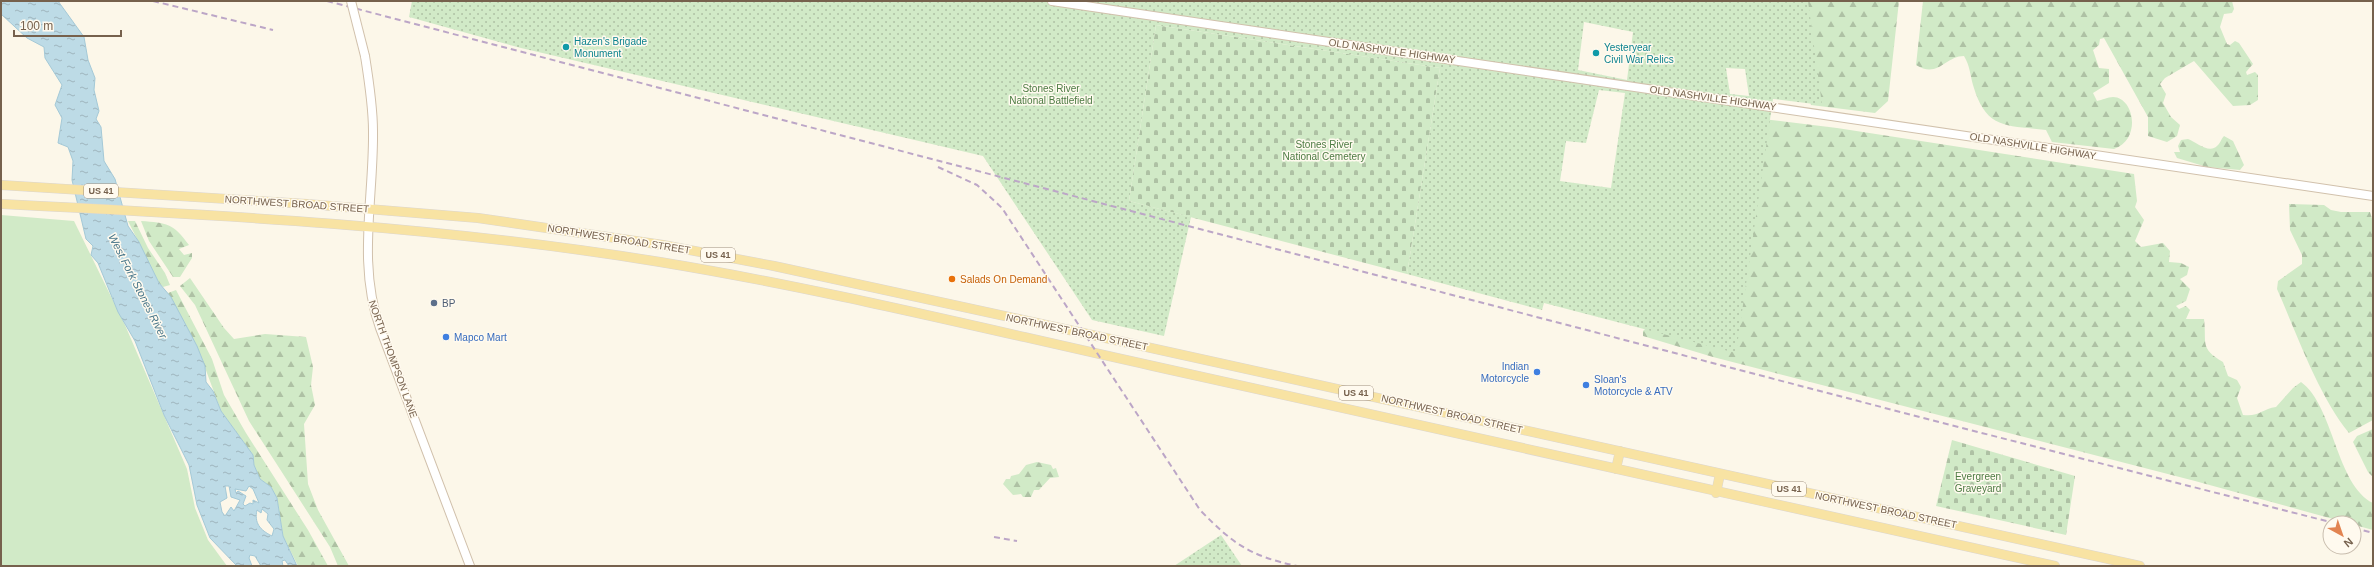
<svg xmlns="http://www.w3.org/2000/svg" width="2374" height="567" font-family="Helvetica,sans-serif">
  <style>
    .grass { fill: #d1eac7 }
    .forest { fill: url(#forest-firs) }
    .cemetery { fill: url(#cemetery-stones) }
    .park { fill: url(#park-dots); fill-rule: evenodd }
    .water { fill: url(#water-ripples); stroke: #a4c9d7; fill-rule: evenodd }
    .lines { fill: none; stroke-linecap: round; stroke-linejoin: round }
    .secondary-casing { stroke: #d1c1ac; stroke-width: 10 }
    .primary-casing { stroke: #dbd6d1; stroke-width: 10 }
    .secondary { stroke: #fff; stroke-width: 8 }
    .primary { stroke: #f8e3a3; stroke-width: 9 }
    .rail { stroke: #bca6c7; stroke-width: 2; stroke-dasharray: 6 4; stroke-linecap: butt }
    .secondary-bridge-casing { stroke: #d1c1ac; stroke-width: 10; stroke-linecap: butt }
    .secondary-bridge { stroke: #fff; stroke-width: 8 }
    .culture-dot { fill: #0f9aa8; stroke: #fffaef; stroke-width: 1.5 }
    .food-dot { fill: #e8710a; stroke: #fffaef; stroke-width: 1.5 }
    .service-dot { fill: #5c6f8a; stroke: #fffaef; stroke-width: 1.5 }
    .shop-dot { fill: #3f7fe0; stroke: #fffaef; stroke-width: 1.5 }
    .labels { text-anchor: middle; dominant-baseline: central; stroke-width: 3; stroke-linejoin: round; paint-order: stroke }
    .shield { fill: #fffaef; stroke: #9f8f7e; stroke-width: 1 }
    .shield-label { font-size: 9px; font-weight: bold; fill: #76614d }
    .culture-label { font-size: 10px; fill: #0d838f; stroke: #fffaef; text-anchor: start }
    .street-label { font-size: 10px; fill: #76614d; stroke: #fffaef }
    .park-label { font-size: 10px; fill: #4e7c44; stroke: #fffaef }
    .food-label { font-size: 10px; fill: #c56008; stroke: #fffaef; text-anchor: start }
    .service-label { font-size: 10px; fill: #4e5e75; stroke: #fffaef; text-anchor: start }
    .shop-label { font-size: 10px; fill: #366cbe; stroke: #fffaef; text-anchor: start }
    .water-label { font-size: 11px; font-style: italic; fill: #477589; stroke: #fffaef }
  </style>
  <defs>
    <pattern id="forest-firs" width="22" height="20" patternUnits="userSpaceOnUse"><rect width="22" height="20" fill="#d1eac7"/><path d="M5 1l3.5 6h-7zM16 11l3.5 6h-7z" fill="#aec1a4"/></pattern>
    <pattern id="cemetery-stones" width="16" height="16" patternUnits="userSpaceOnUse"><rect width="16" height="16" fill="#d1eac7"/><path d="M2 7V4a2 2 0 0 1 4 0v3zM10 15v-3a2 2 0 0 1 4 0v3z" fill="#aec1a4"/></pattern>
    <pattern id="park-dots" width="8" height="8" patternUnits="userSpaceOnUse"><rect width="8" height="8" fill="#d1eac7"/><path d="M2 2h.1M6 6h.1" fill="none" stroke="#aec1a4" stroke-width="1.8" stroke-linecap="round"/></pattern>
    <pattern id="water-ripples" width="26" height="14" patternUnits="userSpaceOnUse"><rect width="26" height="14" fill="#bddbe6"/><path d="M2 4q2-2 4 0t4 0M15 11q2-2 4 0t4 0" fill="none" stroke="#9eb5bd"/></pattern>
  </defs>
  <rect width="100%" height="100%" fill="#fcf7e9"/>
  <!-- grass -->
  <path class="grass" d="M1,215l73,6 51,104 62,144 8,39 13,32 19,26h-226z"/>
  <!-- forest -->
  <path class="forest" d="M1791,1h108l-11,100 -13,12 -64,-8z
    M1923,1h309l2,8 -2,4 -8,1 -4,13 7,17 3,1 5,-4 4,2 14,21 -7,8 1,3 8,-3 3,3v25l-8,5 -17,1 -39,-45 -29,17 -5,6 6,10 -3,9 8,14 9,8 -3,11 -10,6 -19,-6v-19l-44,-79 -4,1 -1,6 -6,5 6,18 10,1v14l-16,10 4,8c5,-1 11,-4 16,-4 21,0 29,42 1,52l-62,-7 -6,-12c-40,-5 -60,0 -73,-45 -3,-11 -3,-19 -9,-29 -19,0 -26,23 -48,9z
    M1763,119l74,9 297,46 3,27 -2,6 9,13 -9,21 6,6 22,-4 7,8 -1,11 12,1 8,4 -2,8 -7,4 10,10 -4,12 -10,5 3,3 7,-3 4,4 -4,9h18c3,24 -5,29 19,43l5,14 9,4 4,7 -4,11 6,17c16,2 19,-6 33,-8l17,-19 8,-6c33,24 35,103 72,121v27l-178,-49 -482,-124 -70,-21v-5l9,-8z
    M2224,136l9,5 11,24 -4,5 -33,-3 -30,-9 -3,-6h6l-2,-6 3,-6 7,-1c8,3 21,15 29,7 3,-2 4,-7 7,-10z
    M2289,204l35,1 7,5 10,2h29l3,10v198l-24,13c-31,-38 -52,-99 -72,-144l1,-8 24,-17v-9l-12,-25z
    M128,221h7l13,27 17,25 5,12 -7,2 -4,-4z
    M141,221c26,2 32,2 48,24l-10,4 5,6 8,-2v5l-12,19h-7l-24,-36z
    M190,278l34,50 10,11 31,-5 41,3 7,30 -2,18 4,20 -11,19 4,60 10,26 31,56h-11l-8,-19 -81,-126 -54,-116 -15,-19z
    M176,290l36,69 12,36 22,38 62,97 20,36h-30l-15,-30 -6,-38 -6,-11 -11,-8 -6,-14 -1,-10 -32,-44 -24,-65 -29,-53z
    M2373,429v48l-5,-5 -15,-30 4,-6z
    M1037,462l14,3 2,4 3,-1 3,9 -9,1 -11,12h-5l-3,7h-8l-2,-3 -8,1 -10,-11 3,-5h4l1,-3 8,-2 7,-9z"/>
  <!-- cemetery -->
  <path class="cemetery" d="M1156,25l284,43 -33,206 -278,-73z
    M1952,440l123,36 -9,59 -130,-29z"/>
  <!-- park -->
  <path class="park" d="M412,1h1396l14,104 -49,-6 -37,254 -192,-50 -2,7 -135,-36 33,-206 -284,-43 -27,176 62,16 -27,119 -72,-16 -109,-164 -462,-108 -112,-31zM1584,22l49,10 -6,48 -49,-10zM1726,68l19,1 4,27 -19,-2zM1599,90l26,3 -14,95 -51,-7 6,-40 20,2z
    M1221,535l21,31h-68z"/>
  <!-- water -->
  <path class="water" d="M1,1h57l26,36 4,23 7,18 -1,12 5,21 -3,8 5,8 3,34 11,18 13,47 11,16 20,41 12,14 26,49 8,20 1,16 7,9 8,20 32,44 1,10 6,14 11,8 6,11 6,38 14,30h-8l-4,-6 -3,1 1,5h-22l-6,-10 -5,-1 -1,3 3,8h-15l-27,-28 -13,-33 -8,-40 -25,-50 -29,-74 -17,-29 -20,-49 -7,-8 2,-9 -7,-7 -14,-59 1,-19 -5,-14 -10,-4 4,-25 -7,-13 7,-20 -17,-27 -1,-11 -17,-9 -26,-24zM225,486h4l2,11 9,3 -6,11 -3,-4 -6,9 -3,-4 -2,-10 7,-4zM249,486l4,3 6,14 -6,-3v4l-3,-1 -5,3 -2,-2 3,-8 -8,-5 -2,2 -1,-4 11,2zM262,509l6,5 -1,6 7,9 -2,7c-12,-6 -18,-13 -15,-26l4,3z"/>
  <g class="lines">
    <defs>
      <path id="secondary" d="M1052,1l1321,195
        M365,56c4,25 8,50 8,75 1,66 -16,133 7,197l90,238"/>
      <path id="primary" d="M1,185l306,19 171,14 185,27 111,21 309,67 1057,233
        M1,204c220,11 441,22 659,58 165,27 329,68 493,104 301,66 601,134 902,200
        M1616,469l4,-18
        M1716,493l4,-19"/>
    </defs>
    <!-- secondary casing -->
    <use href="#secondary" class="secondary-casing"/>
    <!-- primary casing -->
    <use href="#primary" class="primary-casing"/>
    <!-- secondary -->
    <use href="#secondary" class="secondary"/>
    <!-- primary -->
    <use href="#primary" class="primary"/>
    <!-- rail -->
    <path class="rail" d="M153,1l120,29
      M327,1l1604,419 403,103
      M938,167l39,18 25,23 198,302c33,34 50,46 97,56
      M2354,528l19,5
      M994,537l23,4"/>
    <defs>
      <path id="secondary-bridge" d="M351,1l14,55"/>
    </defs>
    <!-- secondary-bridge casing -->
    <use href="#secondary-bridge" class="secondary-bridge-casing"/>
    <!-- secondary-bridge -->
    <use href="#secondary-bridge" class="secondary-bridge"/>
  </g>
  <!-- markers -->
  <g class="culture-dot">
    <circle cx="566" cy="47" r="4"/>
    <circle cx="1596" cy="53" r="4"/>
  </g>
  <circle class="food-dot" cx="952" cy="279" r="4"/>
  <circle class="service-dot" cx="434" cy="303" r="4"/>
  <g class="shop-dot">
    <circle cx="446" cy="337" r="4"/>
    <circle cx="1537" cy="372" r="4"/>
    <circle cx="1586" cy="385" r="4"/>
  </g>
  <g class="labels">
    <!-- shield labels -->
    <g class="shield">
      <rect x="84" y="184" width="34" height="14" rx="3"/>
      <rect x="701" y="248" width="34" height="14" rx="3"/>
      <rect x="1339" y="386" width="34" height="14" rx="3"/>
      <rect x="1772" y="482" width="34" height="14" rx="3"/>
    </g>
    <g class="shield-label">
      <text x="101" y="191">US 41</text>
      <text x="718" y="255">US 41</text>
      <text x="1356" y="393">US 41</text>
      <text x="1789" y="489">US 41</text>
    </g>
    <!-- culture labels -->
    <g class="culture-label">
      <text x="574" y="41">Hazen's Brigade<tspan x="574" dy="12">Monument</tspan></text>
      <text x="1604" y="47">Yesteryear<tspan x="1604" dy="12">Civil War Relics</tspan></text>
    </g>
    <!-- street labels -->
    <g class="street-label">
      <text transform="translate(1392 51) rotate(8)">OLD NASHVILLE HIGHWAY</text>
      <text transform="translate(1713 98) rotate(8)">OLD NASHVILLE HIGHWAY</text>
      <text transform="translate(2033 146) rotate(9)">OLD NASHVILLE HIGHWAY</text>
      <text transform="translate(297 204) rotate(4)">NORTHWEST BROAD STREET</text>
      <text transform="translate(619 239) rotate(9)">NORTHWEST BROAD STREET</text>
      <text transform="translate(1077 332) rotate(12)">NORTHWEST BROAD STREET</text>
      <text transform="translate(393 359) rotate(70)">NORTH THOMPSON LANE</text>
      <text transform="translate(1452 414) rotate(13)">NORTHWEST BROAD STREET</text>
      <text transform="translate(1886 510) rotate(12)">NORTHWEST BROAD STREET</text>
    </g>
    <!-- park labels -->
    <g class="park-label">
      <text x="1051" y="88">Stones River<tspan x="1051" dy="12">National Battlefield</tspan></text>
      <text x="1324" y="144">Stones River<tspan x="1324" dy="12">National Cemetery</tspan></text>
      <text x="1978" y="476">Evergreen<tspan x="1978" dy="12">Graveyard</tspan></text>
    </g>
    <!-- food labels -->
    <g class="food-label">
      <text x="960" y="279">Salads On Demand</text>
    </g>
    <!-- service labels -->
    <g class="service-label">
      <text x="442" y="303">BP</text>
    </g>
    <!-- shop labels -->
    <g class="shop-label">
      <text x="454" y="337">Mapco Mart</text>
      <text x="1529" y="366" text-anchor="end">Indian<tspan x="1529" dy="12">Motorcycle</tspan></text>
      <text x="1594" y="379">Sloan's<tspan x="1594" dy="12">Motorcycle &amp; ATV</tspan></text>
    </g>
    <!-- water labels -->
    <g class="water-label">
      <text transform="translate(138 286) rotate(63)">West Fork Stones River</text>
    </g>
  </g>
  <!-- border -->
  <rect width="2374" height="567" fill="none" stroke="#76614d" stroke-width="4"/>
  <!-- north arrow -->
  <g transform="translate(2342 535) rotate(140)"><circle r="19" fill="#fffaef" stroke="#c8bdae"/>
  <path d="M0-3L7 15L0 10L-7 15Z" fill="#e28451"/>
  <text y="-6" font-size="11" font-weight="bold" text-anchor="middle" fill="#76614d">N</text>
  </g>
  <!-- scale -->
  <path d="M14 30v6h107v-6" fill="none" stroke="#76614d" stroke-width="2"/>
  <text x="20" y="30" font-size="12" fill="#76614d" stroke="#fffaef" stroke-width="3" paint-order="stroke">100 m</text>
</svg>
